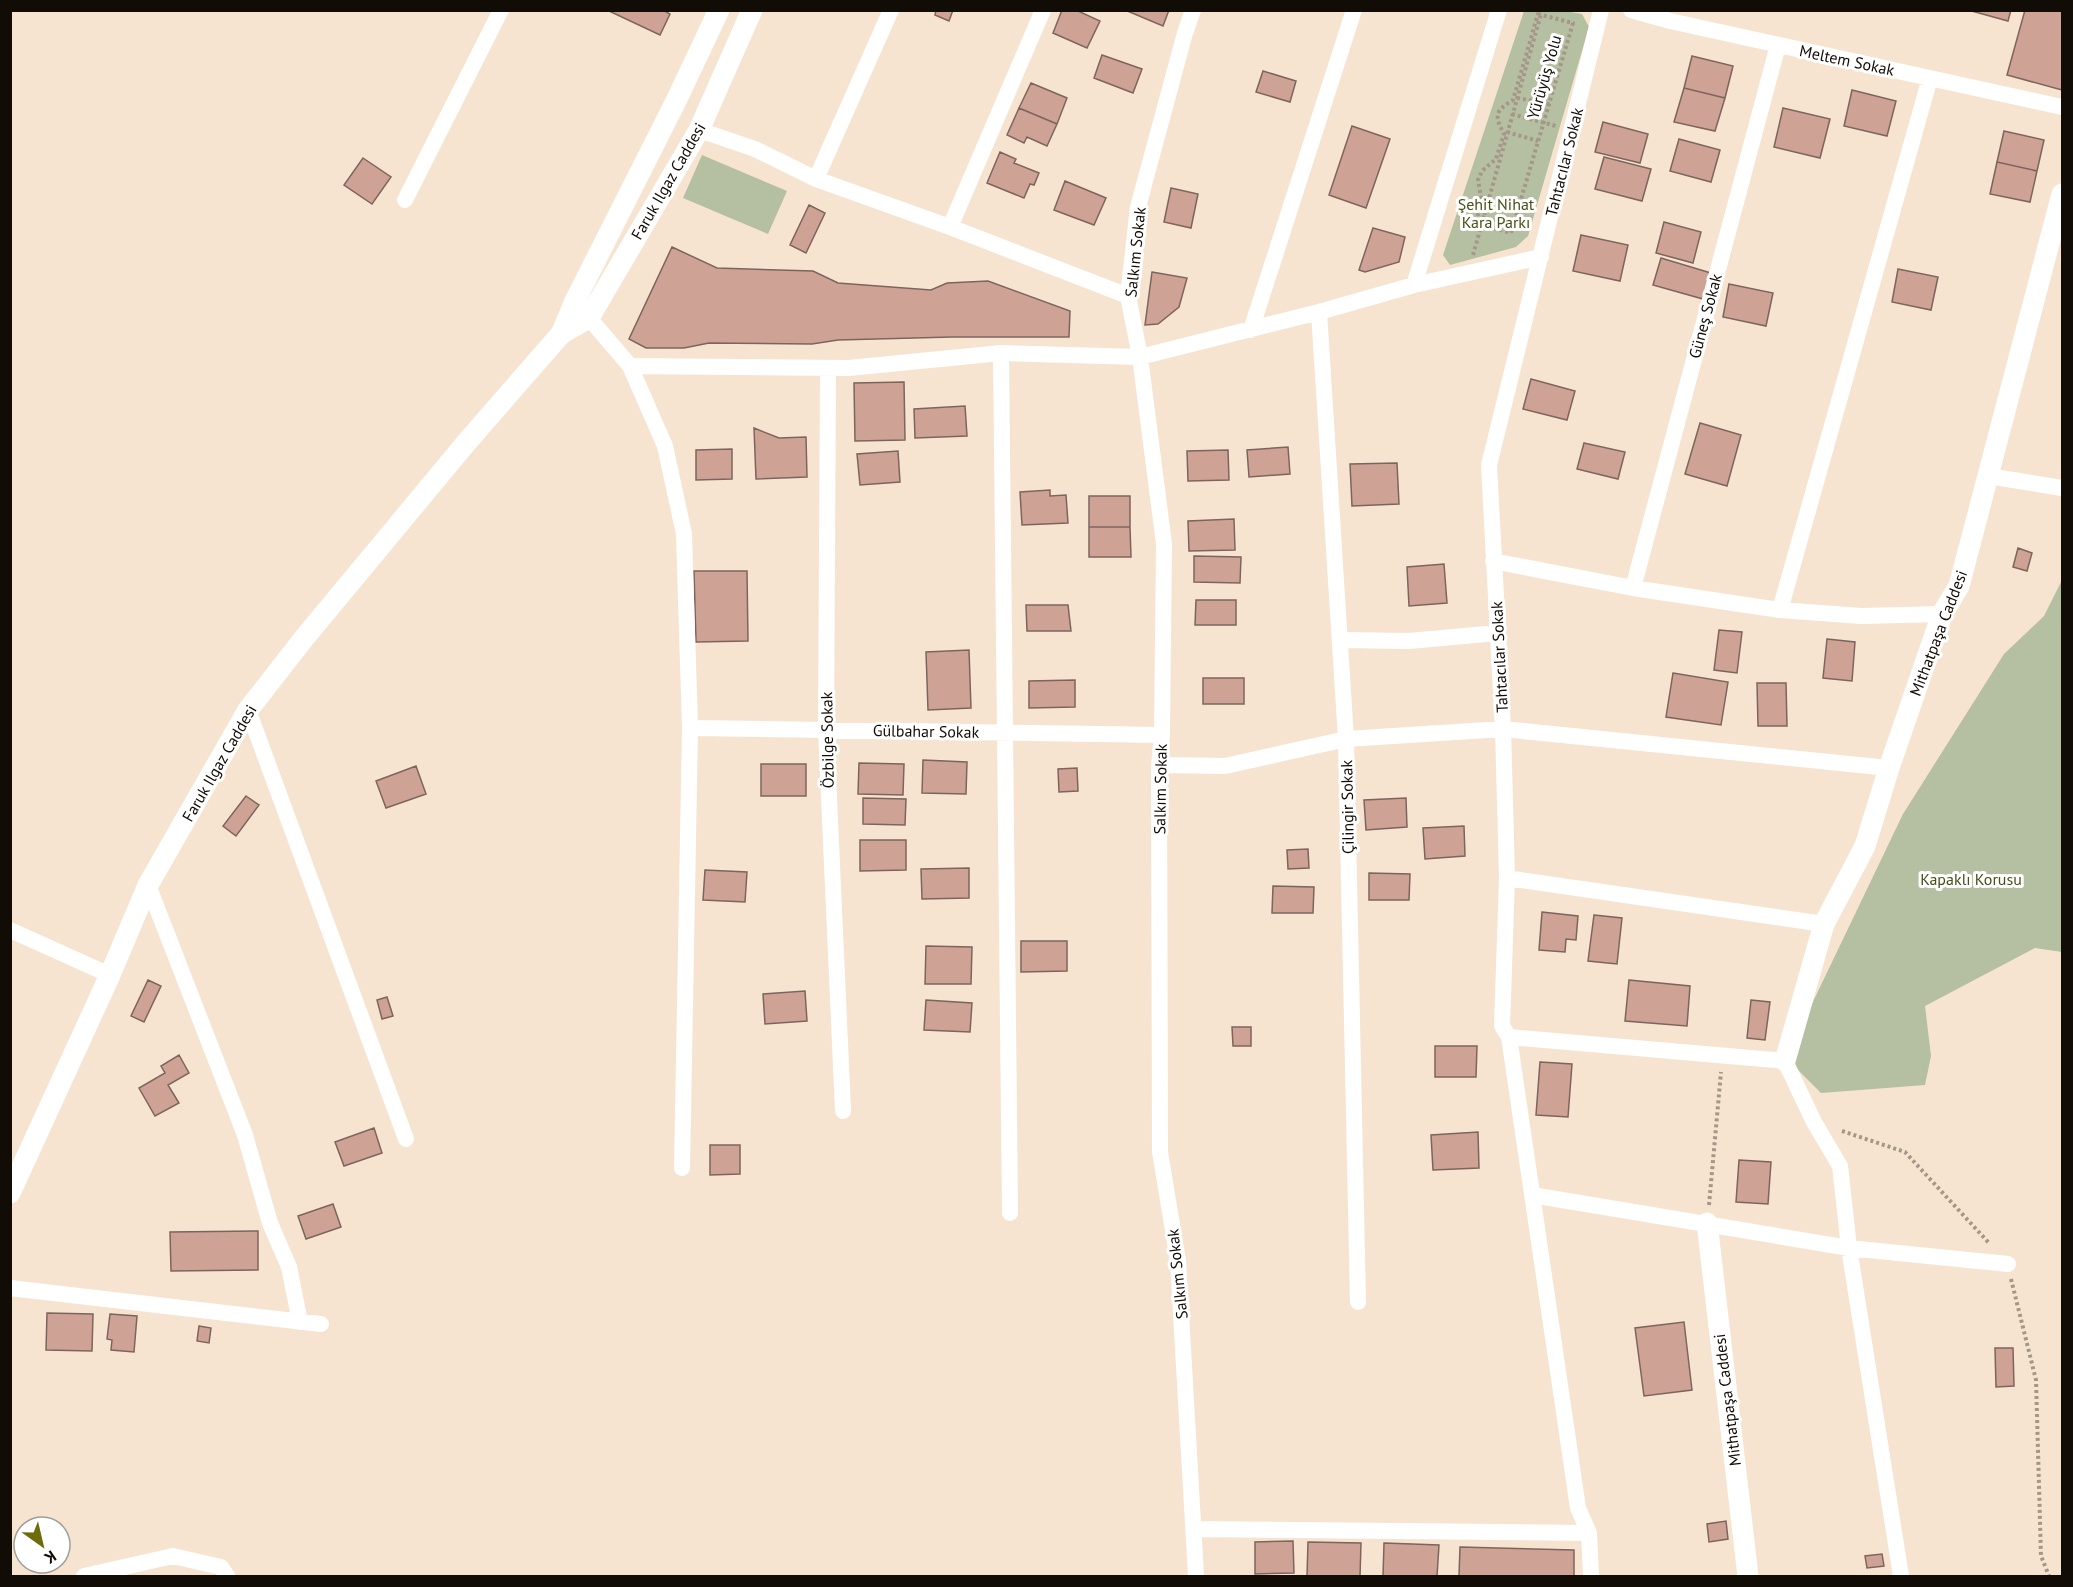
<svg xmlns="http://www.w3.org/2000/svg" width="2073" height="1587" font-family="'PT Sans',sans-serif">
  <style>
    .green { fill: #b5bfa2 }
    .building { fill: #cfa296; stroke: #7d655e; stroke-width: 1.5 }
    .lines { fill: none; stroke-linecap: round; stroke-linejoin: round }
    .path { stroke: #a59788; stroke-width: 4; stroke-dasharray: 3 3; stroke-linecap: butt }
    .minor { stroke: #fff; stroke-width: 16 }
    .tertiary { stroke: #fff; stroke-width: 21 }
    .labels { text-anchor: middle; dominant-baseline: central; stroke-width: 6; stroke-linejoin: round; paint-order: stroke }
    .street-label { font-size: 16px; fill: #120c06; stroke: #fff }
    .park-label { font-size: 16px; fill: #425115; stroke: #fff }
  </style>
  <rect width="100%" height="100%" fill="#f6e4d0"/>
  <!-- green -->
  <path class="green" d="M1524,11h41l17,3 7,13 -61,209 -12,11 -66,18 -7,-10z
    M702,155l85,36 -19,43 -85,-36z
    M2062,580v372l-27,-4 -110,58 6,50 -6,29 -104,8 -35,-35 117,-244 101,-160 40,-38z"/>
  <!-- building -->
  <path class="building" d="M607,10h56l7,4 -10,21z
    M936,10h17l-4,11 -14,-6z
    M1062,10h14l24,11 -13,27 -34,-15z
    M1125,10h44l-6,16z
    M1968,10h43l-3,11z
    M2025,10h37v80l-55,-15z
    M1102,55l40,14 -9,24 -39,-15z
    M1692,56l41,10 -8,32 -41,-10z
    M1263,71l33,10 -6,21 -34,-10z
    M1031,83l36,15 -10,26 -38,-16z
    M1684,88l41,10 -10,33 -41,-9z
    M1852,90l44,11 -9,35 -43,-10z
    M1019,108l38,16 -10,22 -20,-9 -3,6 -17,-8z
    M1783,108l47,11 -10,39 -46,-11z
    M1603,122l45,12 -8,29 -45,-11z
    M1352,126l38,13 -24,69 -37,-13z
    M2004,131l40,9 -7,31 -40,-9z
    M1679,139l41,11 -9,32 -41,-11z
    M1000,152l16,7 -2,4 25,10 -5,12 -4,-1 -6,14 -37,-15z
    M1604,157l47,12 -9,32 -47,-12z
    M363,158l28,19 -19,27 -28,-19z
    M1997,162l40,9 -7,31 -40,-8z
    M1065,181l41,17 -12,27 -40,-15z
    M1171,188l27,6 -7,34 -27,-6z
    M809,205l16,8 -19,40 -16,-8z
    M1664,222l37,10 -8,31 -37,-10z
    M1373,228l32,9 -6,25 -34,10 -6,-2z
    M1581,235l47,10 -8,36 -47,-10z
    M672,247l45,21 96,3 25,12 93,7 16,-7 41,-2 82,30 -1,26h-117l-114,3 -26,4 -103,-1 -25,5h-38l-17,-9z
    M1661,258l50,15 -8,26 -50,-14z
    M1898,269l40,8 -7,33 -39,-8z
    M1152,272l35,6 -8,29 -21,17 -13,1z
    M1729,284l44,9 -7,33 -43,-9z
    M1531,379l44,12 -8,29 -44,-11z
    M904,382l1,58 -50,1 -1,-58z
    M965,406l2,30 -52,2 -1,-29z
    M1700,423l41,12 -14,51 -42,-12z
    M754,428l25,10 27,-1 1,40 -51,2z
    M1584,443l41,9 -7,27 -41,-10z
    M1288,447l2,27 -41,3 -2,-27z
    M732,449v30l-36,1v-30z
    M1228,450l1,30 -41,1 -1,-30z
    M898,451l2,31 -40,3 -3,-31z
    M1397,463l2,41 -47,2 -2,-42z
    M1050,490v6l16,-1 2,28 -46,2 -2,-33z
    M1089,496h41v31h-41z
    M1234,519l1,31 -46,1 -1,-30z
    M1089,527h41l1,30h-42z
    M2018,548l14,5 -5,18 -14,-4z
    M1194,556l47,1 -1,26 -46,-1z
    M1444,564l3,39 -38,3 -2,-39z
    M694,571h53l1,70 -52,1z
    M1196,600h40v25h-41z
    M1026,605h42l3,26h-44z
    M1719,630l23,2 -5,41 -23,-3z
    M1827,639l28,3 -3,39 -29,-3z
    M969,650l2,58 -43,2 -2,-58z
    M1673,673l55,9 -7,43 -55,-8z
    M1203,678h41v26h-41z
    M1075,680v27l-46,1v-27z
    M1757,683h29l1,43h-29z
    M923,760l44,2 -1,32 -44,-1z
    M859,763l45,1 -1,31 -45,-1z
    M761,764h45v32h-45z
    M416,766l10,28 -40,14 -10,-27z
    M1077,768l1,23 -19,1 -1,-23z
    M246,796l13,9 -23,31 -13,-10z
    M863,798l43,1 -1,26 -42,-1z
    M1406,798l1,29 -41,3 -2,-30z
    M1464,826l1,30 -40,3 -2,-31z
    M860,840h46v30l-46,1z
    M1308,849l1,19 -21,1 -1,-19z
    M969,868v30l-47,1 -1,-30z
    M705,870l42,2 -2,30 -42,-2z
    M1369,873l41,1 -1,26h-40z
    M1273,886l41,1 -1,26h-41z
    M1542,912l36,4 -2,24 -10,-1 -1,13 -26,-2z
    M1594,915l28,3 -5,46 -29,-3z
    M1021,941h46v30l-46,1z
    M926,946l46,1 -1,37h-46z
    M148,980l13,6 -17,36 -13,-6z
    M1629,980l61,6 -3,40 -62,-5z
    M805,991l2,30 -42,3 -2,-30z
    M387,997l6,19 -11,3 -5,-19z
    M926,1000l46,3 -2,29 -46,-2z
    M1751,1000l19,2 -5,38 -18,-2z
    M1232,1027h19v19h-18z
    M1435,1046h42l-1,31h-41z
    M179,1055l10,18 -21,12 11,18 -24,13 -16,-28 26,-15 -4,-7z
    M1540,1062l32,2 -4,53 -32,-2z
    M374,1128l8,25 -38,13 -9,-24z
    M1478,1132l1,36 -46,2 -2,-35z
    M710,1145h30v29l-30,1z
    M1739,1160l32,2 -3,42 -32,-2z
    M333,1204l8,23 -35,12 -8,-23z
    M258,1231v39l-87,1 -1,-39z
    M47,1313l46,1 -1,37 -46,-1z
    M110,1314l27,2 -3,36 -23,-2 1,-10 -5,-1z
    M1684,1322l8,68 -48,6 -9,-68z
    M199,1326l12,2 -2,15 -12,-2z
    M1995,1348h18l1,38 -18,1z
    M1726,1521l2,18 -19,3 -2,-18z
    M1293,1541l1,32 -39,1v-32z
    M1308,1542l53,1 -1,33h-53z
    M1384,1543l55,2 -2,31h-54z
    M1460,1547l114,3v26h-115z
    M1882,1554l2,12 -17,2 -2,-12z"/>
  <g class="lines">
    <!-- path -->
    <path class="path" d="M1538,14l35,9 -62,210 -36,-10 7,-20 -4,-23 4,-9 14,-12 8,-25c-10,-19 -9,-23 9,-34z
      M1517,98l32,6
      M1512,114l44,12
      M1507,132l31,9
      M1482,217l31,8
      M1473,255l68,-241
      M1842,1131l63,21 84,91
      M1709,1205l12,-133
      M2011,1279l25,101 5,176 8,20"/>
    <!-- minor -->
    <path class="minor" d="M1193,10l-8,23 -47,174 -10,89 12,61 24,187 -2,191 -3,30 1,387 18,109 18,315
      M1601,10l-112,455 14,264 4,149 -5,148 7,11 276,24 29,61 26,44 9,82 52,328
      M1631,10l39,11 392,86
      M699,130l56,19 61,30 134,48 178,69
      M816,179l75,-169
      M405,200l96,-190
      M950,227l93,-217
      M1414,285l85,-275
      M1319,312l27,427 12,563
      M589,318l41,48 35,80 19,88 6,194 -8,440
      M1251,330l103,-320
      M1001,353l9,860
      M630,366l219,2 152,-15 139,4 179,-45 95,-27 127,-28
      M828,368l-2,362 17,381
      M1988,476l74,12
      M1493,561l140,27 147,22 81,6 81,-2
      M1633,588l145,-543
      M1780,610l150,-532
      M1340,640l69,1 88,-8
      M248,710l158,429
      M690,728l472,7
      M1159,765l66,1 121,-27 157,-10 386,39
      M1507,878l317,46
      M148,885l97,250 25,88 19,44 11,55
      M10,930l100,45
      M1509,1037l69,471 11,25 2,43
      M1532,1195l317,53 159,16
      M10,1288l311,36
      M1195,1529l394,4
      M84,1576l89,-20 48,11 6,9"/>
    <!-- tertiary -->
    <path class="tertiary" d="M561,334l14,-33 101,-200 43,-91
      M1785,1061l39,-137 41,-78 24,-78 53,-154 17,-28 103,-392
      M10,1193l100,-218 38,-90 100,-175 57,-73 161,-194 95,-109 28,-16 110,-188 53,-120
      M1707,1223l41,353"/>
  </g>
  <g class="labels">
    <!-- street labels -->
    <g class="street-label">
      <text transform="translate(1847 60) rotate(12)">Meltem Sokak</text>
      <text transform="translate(1544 77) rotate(-74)">Yürüyüş Yolu</text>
      <text transform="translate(1564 162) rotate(-76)">Tahtacılar Sokak</text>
      <text transform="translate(668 181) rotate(-60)">Faruk Ilgaz Caddesi</text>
      <text transform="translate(1135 252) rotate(-84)">Salkım Sokak</text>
      <text transform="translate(1705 316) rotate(-75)">Güneş Sokak</text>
      <text transform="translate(1938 633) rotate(-69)">Mithatpaşa Caddesi</text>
      <text transform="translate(1499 657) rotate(-93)">Tahtacılar Sokak</text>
      <text transform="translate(926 731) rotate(1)">Gülbahar Sokak</text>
      <text transform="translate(827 740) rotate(-91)">Özbilge Sokak</text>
      <text transform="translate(219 763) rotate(-60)">Faruk Ilgaz Caddesi</text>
      <text transform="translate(1160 789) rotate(-89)">Salkım Sokak</text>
      <text transform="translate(1347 807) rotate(-91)">Çilingir Sokak</text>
      <text transform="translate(1177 1274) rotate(-96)">Salkım Sokak</text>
      <text transform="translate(1727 1400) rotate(-97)">Mithatpaşa Caddesi</text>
    </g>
    <!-- park labels -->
    <g class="park-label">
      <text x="1496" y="204">Şehit Nihat<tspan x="1496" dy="18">Kara Parkı</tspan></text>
      <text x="1971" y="879">Kapaklı Korusu</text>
    </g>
  </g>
  <!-- border -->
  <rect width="2073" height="1587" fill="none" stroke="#120c06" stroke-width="24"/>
  <!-- north arrow -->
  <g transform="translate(42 1545) rotate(146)"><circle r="28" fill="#ffffff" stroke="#a09e9b" stroke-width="1.5"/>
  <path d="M0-4.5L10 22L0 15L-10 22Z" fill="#6e6c0a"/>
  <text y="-9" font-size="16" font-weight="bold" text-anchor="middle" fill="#120c06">K</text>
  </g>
</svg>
